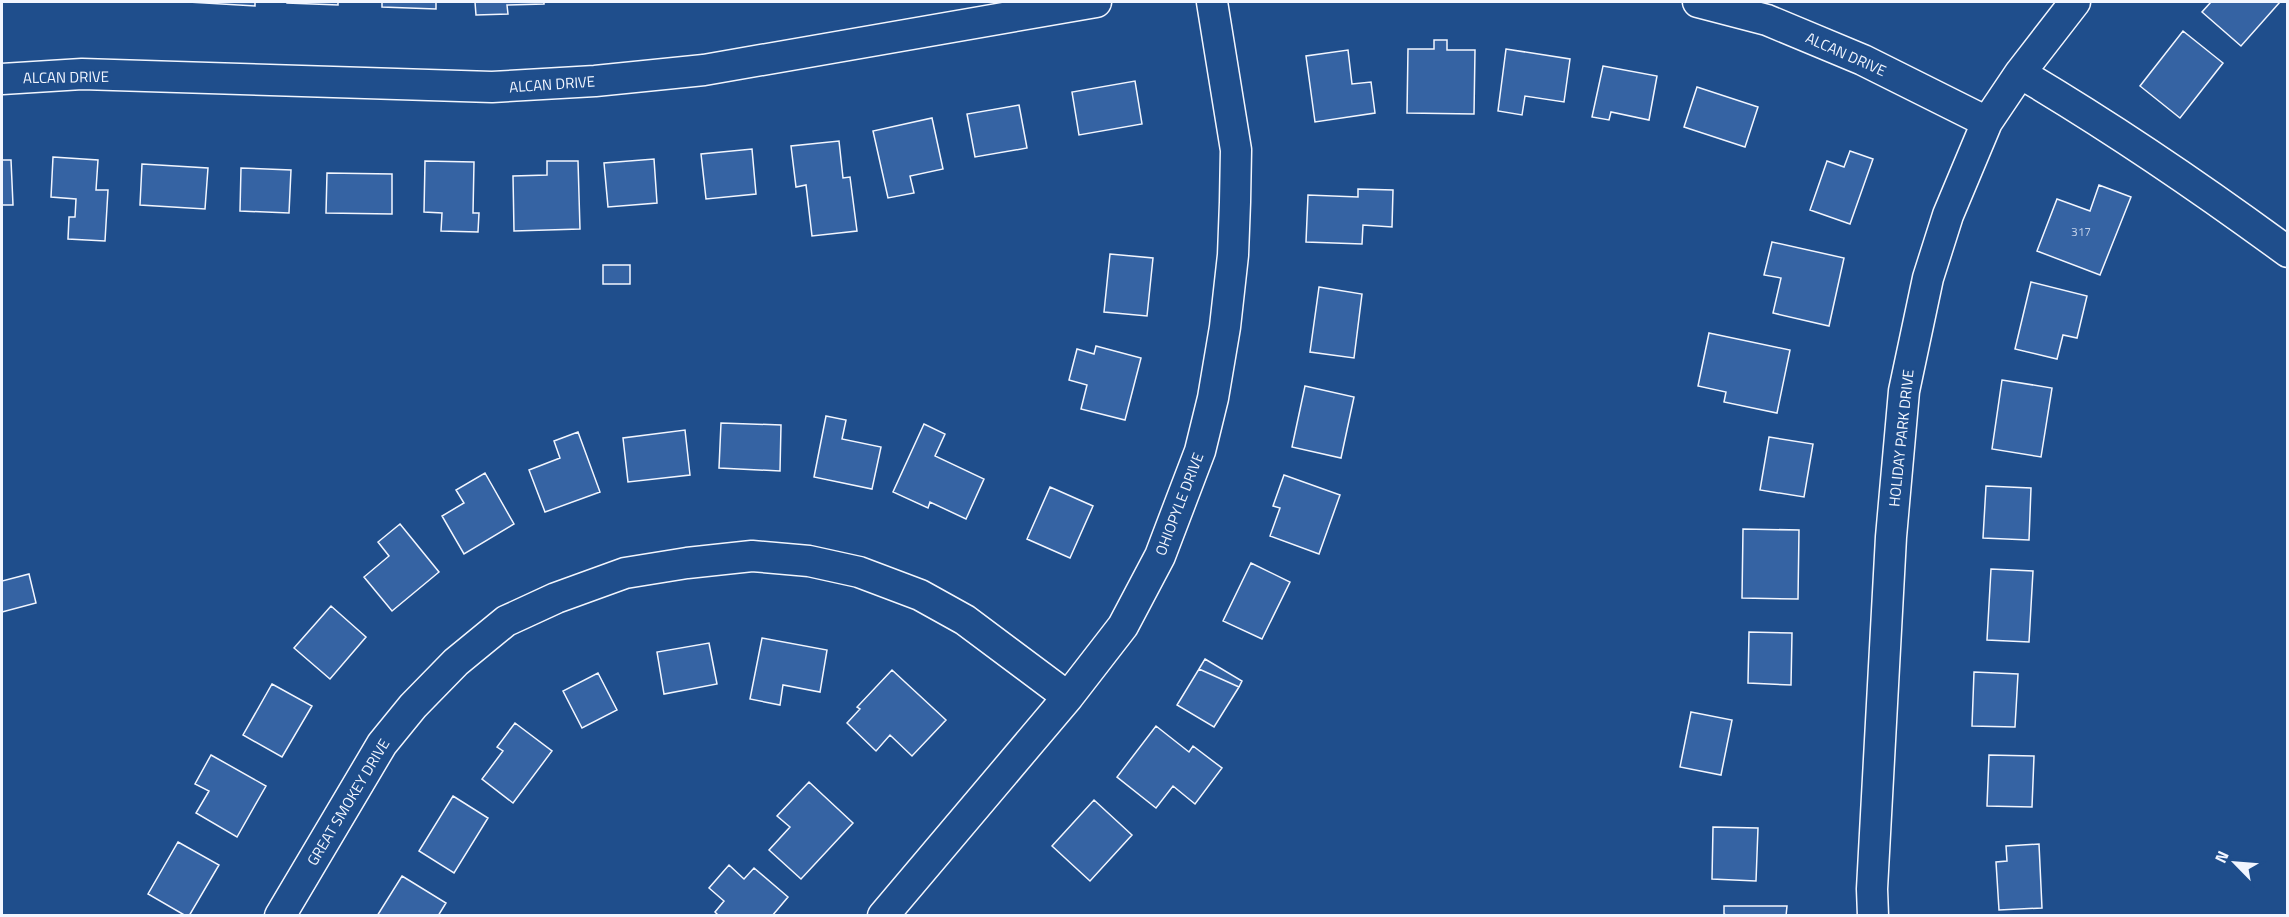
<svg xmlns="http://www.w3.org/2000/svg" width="2289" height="917" font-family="'Titillium Web',sans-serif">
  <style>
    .building { fill: #3563a3; stroke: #f2f6ff; stroke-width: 1.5 }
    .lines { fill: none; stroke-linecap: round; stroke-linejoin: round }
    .street-casing { stroke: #f2f6ff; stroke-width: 33 }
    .street { stroke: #1f4e8c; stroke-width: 30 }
    .labels { text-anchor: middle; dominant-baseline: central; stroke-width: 4.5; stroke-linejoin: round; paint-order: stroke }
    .number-label { font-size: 12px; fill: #c3d1e8 }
    .street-label { font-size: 15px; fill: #f2f6ff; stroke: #1f4e8c }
  </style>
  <rect width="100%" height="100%" fill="#1f4e8c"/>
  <!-- building -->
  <path class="building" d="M188,2h67v4z
    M287,2h51v3l-51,-2z
    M382,2h54v7l-54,-2z
    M475,2h69v2l-37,1 1,9 -32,1z
    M2211,2h69l-39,44 -39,-34z
    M2183,31l40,32 -43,55 -40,-32z
    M1434,40h13v10h28l-1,64 -67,-1 1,-64h26z
    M1506,49l64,10 -6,43 -39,-6 -3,19 -24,-4z
    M1348,50l4,34 19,-2 4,31 -60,9 -9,-66z
    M1603,66l54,10 -8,44 -38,-8 -2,8 -17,-3z
    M1135,81l7,43 -63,11 -7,-43z
    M1697,87l61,20 -13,40 -61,-20z
    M1019,105l8,43 -52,9 -8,-43z
    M932,118l11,51 -33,7 4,17 -26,5 -15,-67z
    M839,141l4,37 7,-1 7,54 -45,5 -6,-51 -10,2 -5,-41z
    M752,149l4,45 -50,5 -5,-45z
    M1850,151l23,8 -23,65 -40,-14 17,-49 17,6z
    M53,157l45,3 -2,30h12l-3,51 -37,-2 1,-22h6l1,-18 -25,-2z
    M654,159l3,44 -49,4 -4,-44z
    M2,160h9l2,45h-11z
    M425,161l49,1 -1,51h6l-1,19 -37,-1 1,-18 -18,-1z
    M547,161h31l2,68 -66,2 -1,-55 34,-1z
    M142,164l66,4 -3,41 -65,-4z
    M241,168l50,2 -2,43 -49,-2z
    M327,173l65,1v40l-66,-1z
    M2099,185l32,12 -31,78 -63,-24 20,-52 33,12z
    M1358,189l35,1 -1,37 -29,-2 -1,19 -56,-2 2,-47 50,2z
    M1772,242l72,16 -15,68 -56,-13 8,-35 -17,-3z
    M1110,254l43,4 -6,58 -43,-4z
    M603,265h27v19h-27z
    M2031,282l56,14 -10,42 -14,-3 -6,24 -42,-10z
    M1319,287l43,7 -8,64 -44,-6z
    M1709,333l81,17 -13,63 -53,-11 2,-10 -28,-6z
    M1096,346l45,12 -16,62 -44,-11 6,-24 -18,-5 8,-31 17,5z
    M2002,380l50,8 -11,69 -49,-8z
    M1305,386l49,11 -13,61 -49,-11z
    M826,416l20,4 -4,19 39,8 -9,42 -58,-12z
    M721,423l60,2 -1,46 -61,-3z
    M924,424l21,10 -10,22 49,23 -18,40 -36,-17 -2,6 -35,-16z
    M685,430l5,45 -62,7 -5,-44z
    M578,432l22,60 -55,20 -16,-42 31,-12 -6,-17z
    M1769,437l44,7 -9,53 -44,-7z
    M485,473l29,51 -50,30 -22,-38 22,-13 -8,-13z
    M1284,475l56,20 -21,59 -49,-18 10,-28 -7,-2z
    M1986,486l45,2 -2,52 -46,-2z
    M1050,487l43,19 -23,52 -43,-19z
    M400,524l39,48 -47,39 -28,-34 25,-21 -11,-14z
    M1743,529l56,1 -1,69 -56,-1z
    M1251,563l39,19 -28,57 -39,-18z
    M1991,569l42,2 -4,71 -42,-2z
    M29,574l7,29 -34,9v-31z
    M331,606l35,31 -36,42 -36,-31z
    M1749,632l43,1 -1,52 -43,-2z
    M762,638l65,12 -7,42 -37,-7 -3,20 -30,-6z
    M709,643l8,41 -53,10 -7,-42z
    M1205,659l37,22 -3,6 -40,-18z
    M1199,669l40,18 -25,40 -37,-22z
    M892,670l54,50 -34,36 -22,-21 -14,16 -29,-28 13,-14 -3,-2z
    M1974,672l44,2 -3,53 -43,-1z
    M598,673l19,37 -35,18 -19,-37z
    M272,684l40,22 -30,51 -39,-22z
    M1691,712l41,8 -11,55 -41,-8z
    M515,723l37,28 -39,52 -31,-24 21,-28 -6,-4z
    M1156,726l33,26 4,-6 29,22 -27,36 -22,-18 -17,22 -39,-31z
    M211,755l55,31 -29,51 -41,-24 13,-22 -14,-7z
    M1989,755l45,1 -2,51 -45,-1z
    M809,782l44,41 -52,56 -32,-29 21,-23 -13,-11z
    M453,796l35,22 -34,55 -35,-22z
    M1094,800l38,35 -42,46 -38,-35z
    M1713,827l45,1 -2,53 -44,-2z
    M178,842l41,23 -30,51h-3l-38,-22z
    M2039,844l3,64 -43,2 -3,-48 11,-1 -1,-15z
    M729,865l15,14 10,-11 34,29 -16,19h-53l-4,-4 9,-11 -15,-13z
    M402,876l44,27 -8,13h-61z
    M1724,906h63l-1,10h-58l-4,-2z"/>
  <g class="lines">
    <defs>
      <path id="street" d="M1698,2l69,18 96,40 124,62
        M2020,73c93,55 181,115 268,179
        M2,79l80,-5 410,13 103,-6 109,-11 392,-68
        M280,916l102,-172 31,-38 43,-44 50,-41 50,-23 69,-25 62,-10 65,-7 57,5 50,11 61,23 45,25 103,77
        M883,916l185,-219 55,-71 37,-70 40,-105 13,-53 12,-71 8,-72 2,-53 1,-52 -24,-148
        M1873,916l-1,-27 19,-352 13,-146 24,-113 20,-63 39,-93 33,-49 55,-71"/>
    </defs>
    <!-- street casing -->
    <use href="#street" class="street-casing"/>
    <!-- street -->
    <use href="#street" class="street"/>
  </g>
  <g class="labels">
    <!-- number labels -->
    <g class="number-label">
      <text x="2081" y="231">317</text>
    </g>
    <!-- street labels -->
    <g class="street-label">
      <text transform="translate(1846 54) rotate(24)">ALCAN DRIVE</text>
      <text transform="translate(66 77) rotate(-1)">ALCAN DRIVE</text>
      <text transform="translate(552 84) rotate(-4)">ALCAN DRIVE</text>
      <text transform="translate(1901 438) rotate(-84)">HOLIDAY PARK DRIVE</text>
      <text transform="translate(1179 504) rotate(-69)">OHIOPYLE DRIVE</text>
      <text transform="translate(348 802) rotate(-59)">GREAT SMOKEY DRIVE</text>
    </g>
  </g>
  <!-- border -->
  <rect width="2289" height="917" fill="none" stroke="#f2f6ff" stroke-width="6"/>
  <!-- north arrow -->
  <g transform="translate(2235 863) rotate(295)" stroke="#1f4e8c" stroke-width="4.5" paint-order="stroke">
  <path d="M0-4.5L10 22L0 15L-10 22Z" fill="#f2f6ff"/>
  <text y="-9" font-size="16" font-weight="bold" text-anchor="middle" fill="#f2f6ff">N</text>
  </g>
</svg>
